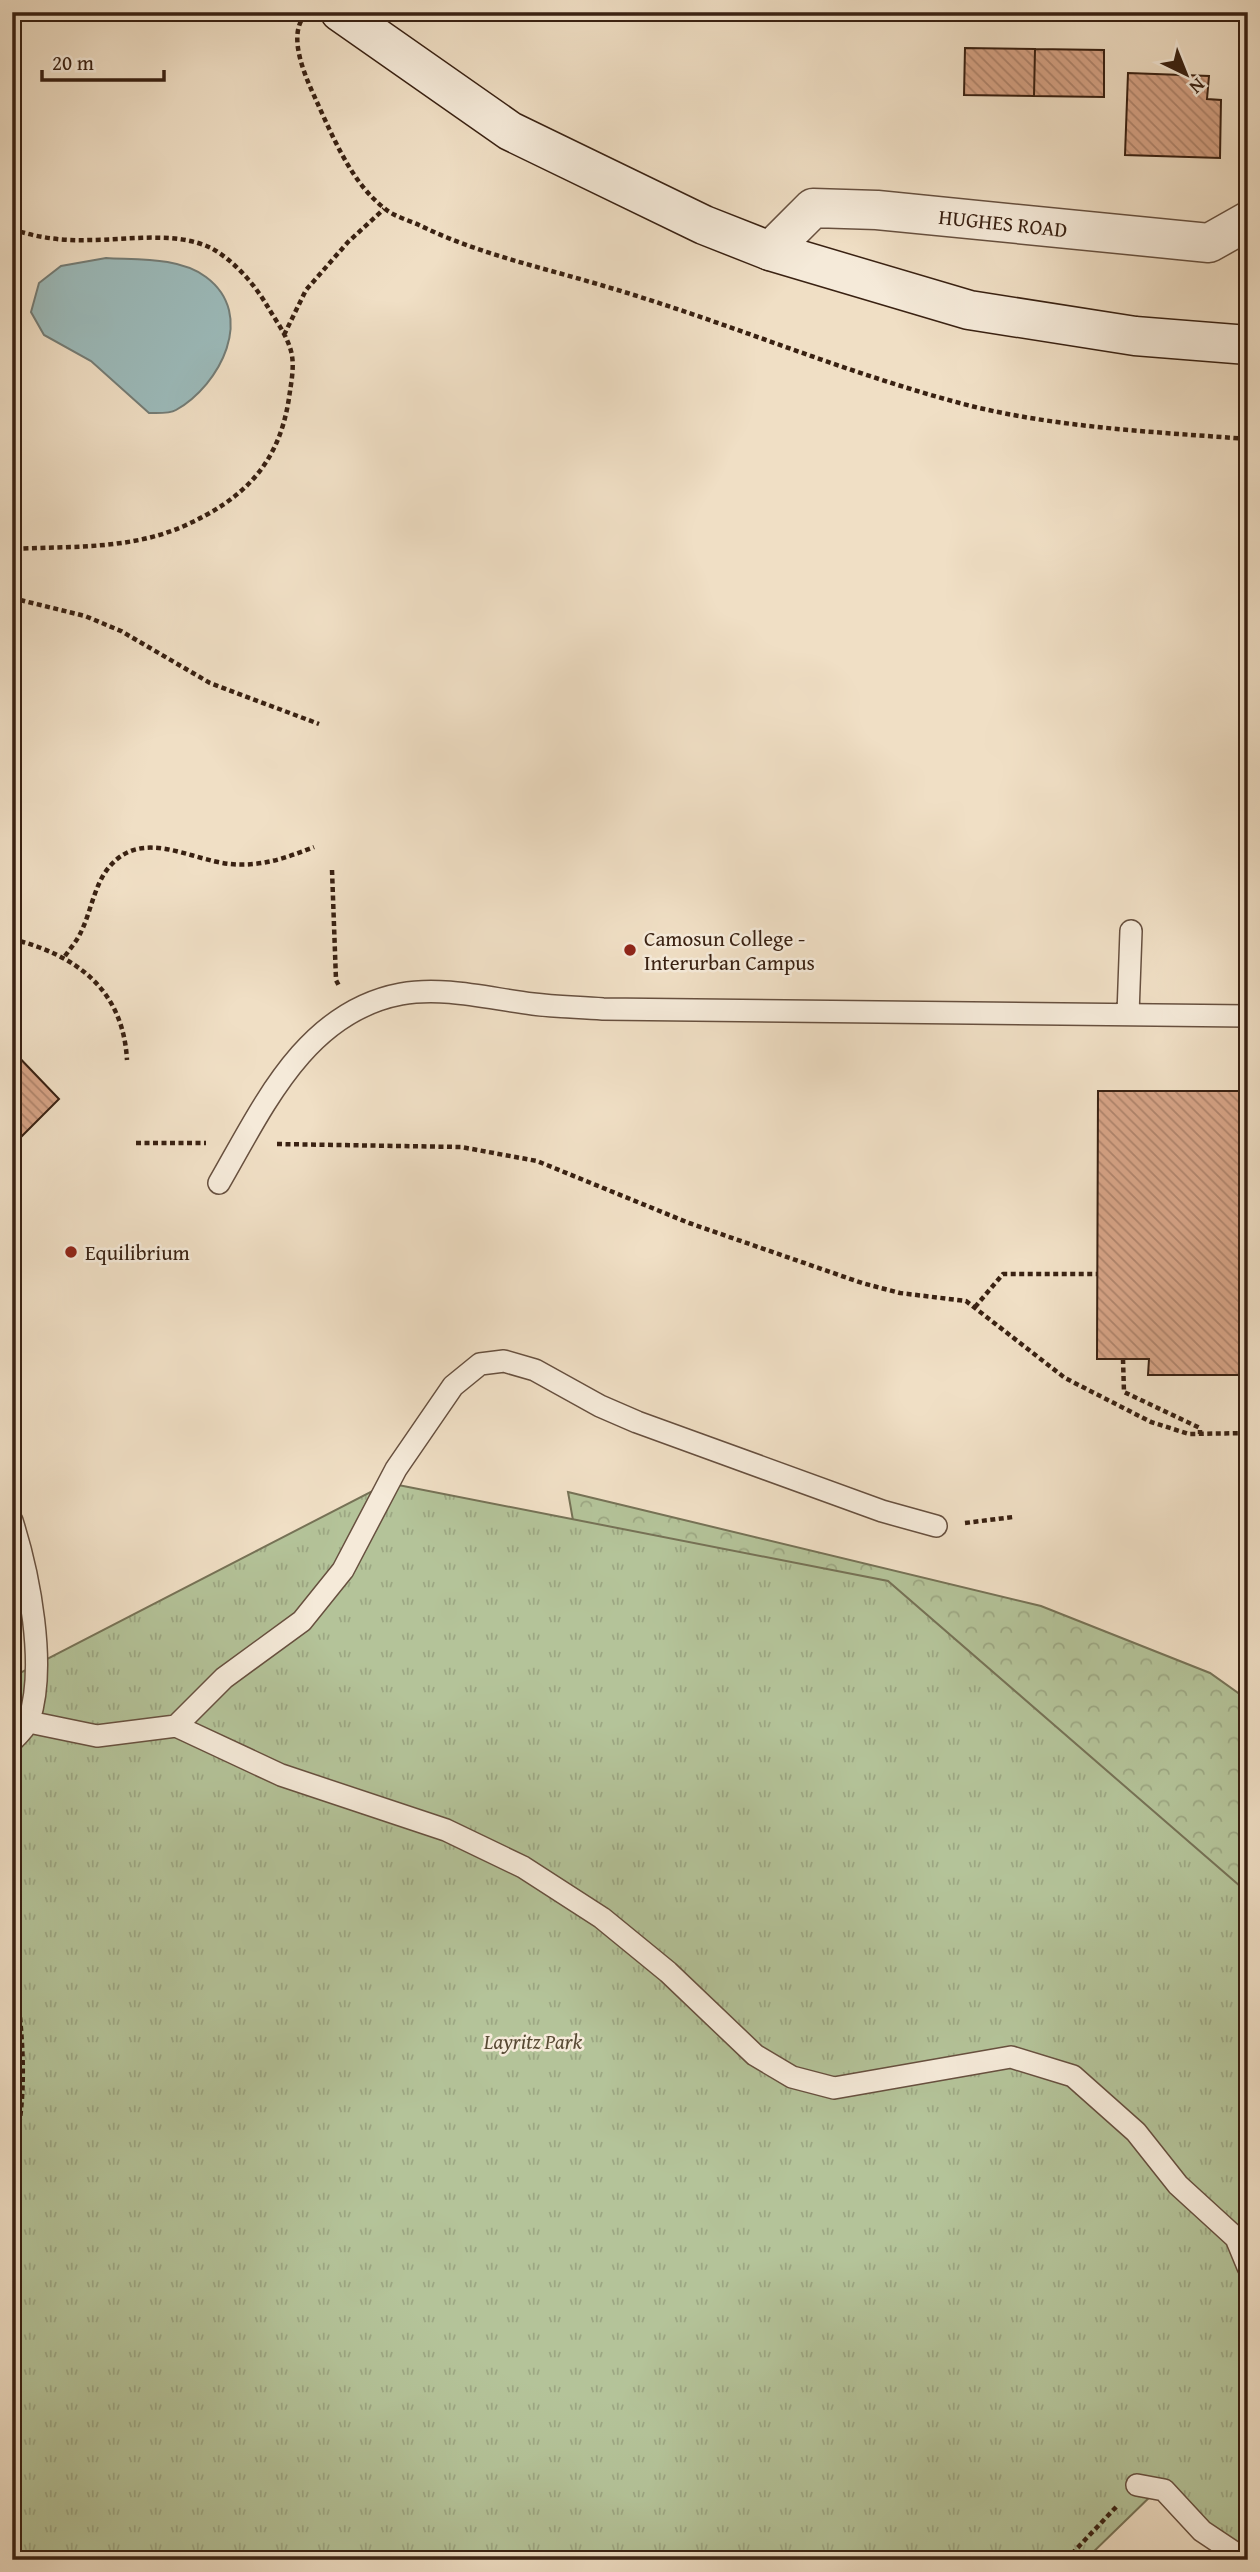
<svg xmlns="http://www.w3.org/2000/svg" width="1260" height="2572" font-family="'Gentium Book Plus',serif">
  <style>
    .forest { fill: url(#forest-crowns); stroke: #767256; stroke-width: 2 }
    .park { fill: url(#park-tufts); stroke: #767256; stroke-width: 2 }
    .water { fill: #9cbbbb; stroke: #747d77; stroke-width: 2 }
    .building { fill: url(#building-back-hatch); stroke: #392112; stroke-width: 2 }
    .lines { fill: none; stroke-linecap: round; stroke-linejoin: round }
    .lane-casing { stroke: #67503f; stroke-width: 24 }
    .street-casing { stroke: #67503f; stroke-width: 41 }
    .secondary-casing { stroke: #392112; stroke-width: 41 }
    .path { stroke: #392112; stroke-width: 4.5; stroke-dasharray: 5 3.5; stroke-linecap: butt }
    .lane { stroke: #f5ead9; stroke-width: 21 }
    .street { stroke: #f5ead9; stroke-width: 38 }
    .secondary { stroke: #f5ead9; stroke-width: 38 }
    .poi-dot { fill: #8f2418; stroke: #f5ead9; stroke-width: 2.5 }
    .labels { text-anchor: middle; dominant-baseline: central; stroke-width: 5; stroke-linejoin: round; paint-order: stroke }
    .street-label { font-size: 21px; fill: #392112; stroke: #f5ead9 }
    .poi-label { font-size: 21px; fill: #392112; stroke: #f5ead9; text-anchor: start }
    .park-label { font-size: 21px; font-style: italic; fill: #584a34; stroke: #f5ead9 }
  </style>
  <defs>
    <pattern id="forest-crowns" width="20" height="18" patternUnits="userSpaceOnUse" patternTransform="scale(1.75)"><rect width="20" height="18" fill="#b4c399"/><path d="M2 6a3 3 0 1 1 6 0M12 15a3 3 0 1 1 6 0" fill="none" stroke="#9ca783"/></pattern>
    <pattern id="park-tufts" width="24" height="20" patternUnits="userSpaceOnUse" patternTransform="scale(1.75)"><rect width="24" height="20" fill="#b4c399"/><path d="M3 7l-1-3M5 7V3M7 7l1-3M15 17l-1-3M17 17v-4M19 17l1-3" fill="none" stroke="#9ca783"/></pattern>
    <pattern id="building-back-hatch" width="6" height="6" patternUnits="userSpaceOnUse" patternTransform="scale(1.75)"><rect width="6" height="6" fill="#d6a386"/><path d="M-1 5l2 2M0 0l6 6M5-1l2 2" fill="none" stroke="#af846c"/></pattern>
  </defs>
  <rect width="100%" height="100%" fill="#f0dfc5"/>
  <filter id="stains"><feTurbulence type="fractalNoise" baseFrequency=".00286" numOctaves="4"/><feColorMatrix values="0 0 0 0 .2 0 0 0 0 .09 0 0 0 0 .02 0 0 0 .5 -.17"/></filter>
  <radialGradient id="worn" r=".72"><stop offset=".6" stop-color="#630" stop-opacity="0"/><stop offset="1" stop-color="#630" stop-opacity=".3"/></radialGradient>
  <!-- forest -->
  <path class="forest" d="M568,1492l473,114 169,67 38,27v390l-668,-530z"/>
  <!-- park -->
  <path class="park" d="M388,1483l500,98 360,312v667h-25l-67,-69 -71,69h-1073v-883z"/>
  <!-- water -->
  <path class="water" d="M106,258c32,2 73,-1 100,19 51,38 14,108 -30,133 -7,4 -19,3 -27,3l-58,-52 -47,-26 -13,-23 8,-29 22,-17z"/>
  <!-- building -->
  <path class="building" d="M965,48l70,1 -1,47 -70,-1z
    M1246,48h2v78h-8z
    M1035,49l69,1v47l-70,-1z
    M1128,73l81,3 -2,23 14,1 -1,58 -95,-3z
    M12,1050l47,49 -47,47z
    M1098,1091h150v284h-100l1,-16h-52z"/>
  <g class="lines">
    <defs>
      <path id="lane" d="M1128,1014l3,-83
        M219,1183c44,-76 86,-171 182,-189 43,-8 90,5 132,10 23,3 47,3 70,5l645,7
        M12,1521c17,53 35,145 17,199 -3,7 -11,15 -17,21
        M29,1722l68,14 79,-10 105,49 165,55 77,37 79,51 66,54 87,83 37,22 42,11 177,-31 62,19 63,56 42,53 58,53 12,29
        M176,1726l48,-48 78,-57 41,-51 53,-101 57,-83 27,-22 24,-3 31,9 65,36 37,16 245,89 54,15
        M1137,2485l27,5 38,41 36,24 10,2"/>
      <path id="street" d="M770,251l43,-43 64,2 332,33 39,-22"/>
      <path id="secondary" d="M340,12l170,119 194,94 66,26 199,59 166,26 113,9"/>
    </defs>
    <!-- lane casing -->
    <use href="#lane" class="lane-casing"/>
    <!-- street casing -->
    <use href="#street" class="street-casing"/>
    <!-- secondary casing -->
    <use href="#secondary" class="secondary-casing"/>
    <!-- path -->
    <path class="path" d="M301,21c-11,22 5,57 15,79 17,37 35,82 68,108 9,8 24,12 35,17 59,29 122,42 185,61 124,36 242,88 367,120 90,22 185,26 277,33
      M12,229c26,9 51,12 78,11 38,0 86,-9 121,8 24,13 45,38 58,61 8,13 18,27 22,42 4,15 0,32 -2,47 -10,66 -45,101 -105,128 -55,24 -113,20 -172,23
      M284,335l22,-45 42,-48 36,-33
      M12,598l73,18 36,15 89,52 109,41
      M332,870l4,110 3,6
      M12,939c64,16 111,50 115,121
      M65,956c5,-7 11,-14 15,-22 11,-21 14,-50 30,-68 33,-38 80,-6 120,-2 31,3 56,-6 84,-17
      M136,1143h70
      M277,1144l184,3 76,14 152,62 173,60 38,10 66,8 99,77 86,44 38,12 59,-1
      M975,1307l28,-33h95
      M1123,1359l1,33 76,36v6
      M965,1523l48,-6
      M12,1950c9,70 19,140 0,209
      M1066,2560l51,-54"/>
    <!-- lane -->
    <use href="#lane" class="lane"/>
    <!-- street -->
    <use href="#street" class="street"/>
    <!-- secondary -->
    <use href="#secondary" class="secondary"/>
  </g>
  <!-- markers -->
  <g class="poi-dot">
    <circle cx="630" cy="950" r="7"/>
    <circle cx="71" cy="1252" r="7"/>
  </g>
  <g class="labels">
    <!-- street labels -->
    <g class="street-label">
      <text transform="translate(1003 223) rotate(6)">HUGHES ROAD</text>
    </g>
    <!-- poi labels -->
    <g class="poi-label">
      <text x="644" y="938">Camosun College -<tspan x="644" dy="24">Interurban Campus</tspan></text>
      <text x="85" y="1252">Equilibrium</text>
    </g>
    <!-- park labels -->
    <g class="park-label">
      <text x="533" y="2041">Layritz Park</text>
    </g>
  </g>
  <!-- margin -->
  <rect width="1260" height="2572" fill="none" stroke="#f0dfc5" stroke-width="42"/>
  <rect x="14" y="14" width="1232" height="2544" fill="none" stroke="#392112" stroke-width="3.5"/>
  <rect x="21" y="21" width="1218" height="2530" fill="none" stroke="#392112" stroke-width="2"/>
  <!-- north arrow -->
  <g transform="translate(1186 74) rotate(137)" stroke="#f5ead9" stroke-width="5" paint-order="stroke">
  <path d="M0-5L12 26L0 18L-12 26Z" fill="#392112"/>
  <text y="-10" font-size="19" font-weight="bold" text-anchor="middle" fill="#392112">N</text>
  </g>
  <!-- scale -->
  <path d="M42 70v10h122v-10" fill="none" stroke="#392112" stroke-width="3.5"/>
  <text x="52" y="70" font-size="21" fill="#392112" stroke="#f5ead9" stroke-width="5" paint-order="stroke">20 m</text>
  <rect width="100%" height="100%" filter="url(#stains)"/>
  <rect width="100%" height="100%" fill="url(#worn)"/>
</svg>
